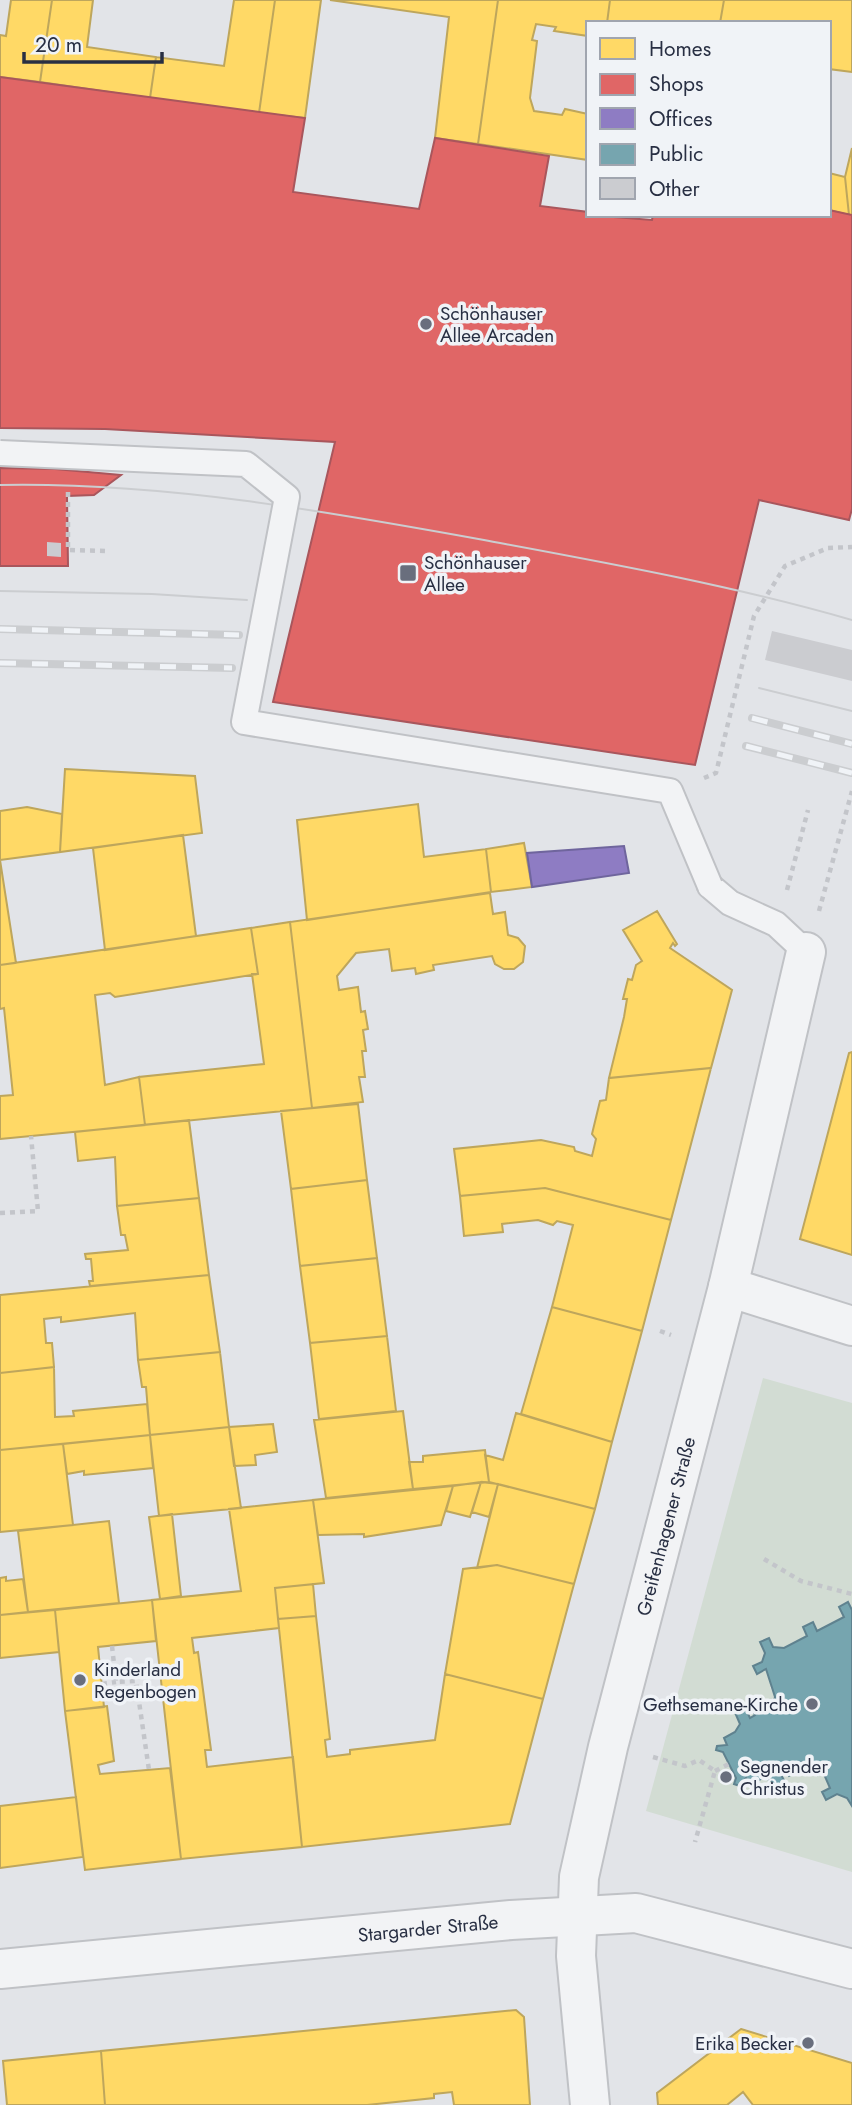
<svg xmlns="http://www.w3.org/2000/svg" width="852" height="2105" font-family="Jost,sans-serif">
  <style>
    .green { fill: #d2dcd3 }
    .homes { fill: #ffd966; stroke: #bea65c; stroke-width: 2 }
    .shops { fill: #e06666; stroke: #a9565c; stroke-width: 2 }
    .offices { fill: #8e7cc3; stroke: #6f659d; stroke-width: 2 }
    .public { fill: #76a5af; stroke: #5f828f; stroke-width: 2 }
    .building { fill: #cbccd0 }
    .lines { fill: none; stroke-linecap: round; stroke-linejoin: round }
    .lane-casing { stroke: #c0c2c6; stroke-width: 28 }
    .street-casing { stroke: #c0c2c6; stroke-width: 42 }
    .path { stroke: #c3c5ca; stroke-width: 4.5; stroke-dasharray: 5 5; stroke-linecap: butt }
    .lane { stroke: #f2f3f5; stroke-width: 24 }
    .street { stroke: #f2f3f5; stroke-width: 38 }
    .tram { stroke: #cbcdd0; stroke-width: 2 }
    .rail-casing { stroke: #cbcdd0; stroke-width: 8 }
    .rail { stroke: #f0f3f7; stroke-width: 5; stroke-dasharray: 16; stroke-linecap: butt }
    .lane-bridge-casing { stroke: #c0c2c6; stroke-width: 28; stroke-linecap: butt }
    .path-bridge { stroke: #c3c5ca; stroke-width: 4.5; stroke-dasharray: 5 5; stroke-linecap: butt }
    .lane-bridge { stroke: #f2f3f5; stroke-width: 24 }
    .poi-dot { fill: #696e7d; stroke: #f0f3f7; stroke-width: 2.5 }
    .labels { text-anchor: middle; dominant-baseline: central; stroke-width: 7; stroke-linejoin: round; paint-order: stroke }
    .poi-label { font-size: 19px; fill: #282f43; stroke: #f0f3f7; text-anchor: start }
    .street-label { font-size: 19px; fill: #282f43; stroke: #f0f3f7 }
  </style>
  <rect width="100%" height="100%" fill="#e2e4e8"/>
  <!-- green -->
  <path class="green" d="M763,1378l89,25v207l-4,-7 -9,4 5,10 -27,14 -5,-9 -9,5 4,9 -23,12 -11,-1 -4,-9 -9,4 5,11 -3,9 -9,5 4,7 9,-5 8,16 -4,2 5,10 -3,9 -4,-5 -15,8 2,6 -5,3 -7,-15 -9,5 6,16 -5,8 -11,6 3,7 -10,1 -1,3 7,3 13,26 -1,6 5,2 6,-8 25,2 17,9 -7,-16 5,-3 4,5 14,-7 -2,-6c17,3 22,11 28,26l-8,4 4,7 11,-5 10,4 5,8v66l-206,-61z"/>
  <!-- homes -->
  <path class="homes" d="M11,0h41l-12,82 -40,-5v-42l6,1z
    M52,0h41l-6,47 69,10 -6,41 -110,-16z
    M234,0h41l-16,113 -109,-15 6,-41 68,9z
    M275,0h46l-16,118 -46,-5z
    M330,0h168l-20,144 -43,-6 14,-121z
    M498,0h112l-3,23h-19v13l-34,-5 2,-4 -20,-3 -4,16 5,1 -7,57 4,13 28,4 3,-6 23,5v46l-110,-16z
    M610,0h114l-4,23h-113z
    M724,0h128v72l-23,-3v-46h-109z
    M852,148v67h-3l-4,-38z
    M829,173l16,4 4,38 -20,-5z
    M65,769l130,7 7,57 -142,19z
    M418,804l6,53 62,-8 5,43 -184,28 -10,-100z
    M27,807l35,7 -2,38 -60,8v-49z
    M183,835l13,101 -91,14 -12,-102z
    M524,843l8,44 -41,5 -5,-43z
    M0,860l16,103 -16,2z
    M490,893l3,21 12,-2 3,23 10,3 7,8 -2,16 -9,7h-10l-9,-5 -3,-8 -59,9 1,5 -18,4 -1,-6 -23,3 -3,-22 -33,4 -19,23 2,14 19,-3 3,25 4,-1 3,18 -5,1 3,21h-4l3,26h-6l4,25 -51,6 -22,-186z
    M657,911l20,33 -2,2 -2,-3 -3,5 62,42 -21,78 -102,10 15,-61 3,-18h-4l5,-20 4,1 4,-15 6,-4 -19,-31z
    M290,922l22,186 -167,17 -6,-48 125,-13 -12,-90h6l-7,-46z
    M251,928l7,46 -143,23 -5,-4 -15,2 10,90 34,-8 6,48 -145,14v-43l13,-1 -9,-87 -4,1v-44z
    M852,1052v203l-52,-16 49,-186z
    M711,1068l-40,152 -126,-32 -85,8 -6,-47 87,-9 33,7 1,4 17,5 4,-17 -4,-5 8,-33 6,-1 3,-22z
    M358,1104l9,76 -76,9 -10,-78z
    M189,1120l10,78 -82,8 -2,-49 -37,4 -3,-29z
    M367,1180l10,78 -77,8 -9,-77z
    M545,1188l126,32 -29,111 -90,-24 21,-82 -16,-4 -4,4 -15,-5 -36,4 1,8 -39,4 -4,-40z
    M199,1198l10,77 -119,11 -1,-5h4l-2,-22h-5l-1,-5 43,-4 -3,-15h-4l-4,-29z
    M377,1258l10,78 -77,7 -10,-77z
    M209,1275l11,77 -82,8 -3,-47 -74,9v-5l-17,2 2,24h6l2,24 -54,6v-78z
    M552,1307l90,24 -30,111 -91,-28z
    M387,1336l9,75 -77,8 -9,-76z
    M220,1352l9,75 -79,8 -4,-48h-4l-4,-27z
    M54,1367l1,50 19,-1 -1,-5 74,-7 3,31 -150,15v-77z
    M403,1411l10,78 -87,9 -12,-78z
    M516,1413l96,29 -17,67 -106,-27 -4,-27 18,5z
    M273,1424l4,28 -22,3 1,10 -22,1 -5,-39z
    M229,1427l12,81 -82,8 -9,-81z
    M150,1435l3,33 -69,7v-4l-17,3 -4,-30z
    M63,1444l10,81 -73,7v-82z
    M485,1450l4,32 -76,7 -4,-27h14v-6z
    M481,1482l17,2 -9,33 -17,-5z
    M481,1482l-11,35 -24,-6 7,-25z
    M498,1484l97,25 -21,75 -77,-19 -20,3z
    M453,1486l-12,39 -77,12v-3l-46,1 -5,-35z
    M313,1500l11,83 -49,5 4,40 -87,10 2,15 4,-1 13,98h-6l2,17 86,-10 9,90 -121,12 -29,-259 89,-9 -12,-82z
    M172,1514l9,82 -21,3 -11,-82z
    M109,1521l10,82 -91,9 -10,-81z
    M497,1565l77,19 -31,115 -98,-25 18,-105z
    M6,1577v4l17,-2 5,33 -28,3v-37z
    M313,1584l3,32 -38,3 -3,-31z
    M152,1600l4,41 -58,6 6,60 -39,4 -10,-101z
    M55,1610l4,42 -59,6v-43z
    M316,1616l14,123 -5,1 2,17 23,-3v-4l85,-10 10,-66 98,25 -33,125 -208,23 -24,-228z
    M107,1706l7,55 -16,4 2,9 70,-6 11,91 -96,11 -20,-159z
    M76,1797l7,60 -83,11v-62z
    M516,2010l8,7 6,88h-76l-2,-13 -18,2v4l-67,7h-262l-4,-54z
    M741,2029l111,34v42h-99l-10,-13 -16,13h-69l-1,-12z
    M101,2051l4,54h-98l-4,-44z"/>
  <!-- shops -->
  <path class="shops" d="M0,77l305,41 -12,74 126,17 16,-71 114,18 -9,50 48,6v3l64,5 1,-5h176v-5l23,5v294l-3,11 -90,-20 -64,265 -422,-63 62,-260 -230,-13 -105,-1z
    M0,468l55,1 66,6 -27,20 -27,1 1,70h-68z"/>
  <!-- offices -->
  <path class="offices" d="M624,846l5,27 -97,14 -5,-34z"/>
  <!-- public -->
  <path class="public" d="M848,1602l4,8v196l-5,-8 -10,-4 -11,6 -4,-8 8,-4 -7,-16 -5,3 -6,-11 -10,-2 2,6 -15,8 -3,-6 -6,3 9,16 -11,6 -7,-15 -8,-2 -13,6 -4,-6 -6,8 -6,-2 2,-6 -13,-26 -7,-2 1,-4 10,-1 -3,-7 11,-6 5,-8 -7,-16 10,-5 7,15 5,-3 -3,-6 17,-8 3,5 3,-9 -9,-28 -9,5 -4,-8 9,-4 3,-9 -5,-11 9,-4 4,9 11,1 23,-12 -4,-9 10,-5 4,9 27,-14 -5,-10z"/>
  <!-- building -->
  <path class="building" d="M47,542l14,1v14l-14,-1z
    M772,631l80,19v31l-87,-21z"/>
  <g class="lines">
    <defs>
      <path id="lane" d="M710,886l20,17 46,21 30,28"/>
      <g id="street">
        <path d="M728,1287l124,39"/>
        <path id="s1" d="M0,1969l511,-49 125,-7 216,56"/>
        <path id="s2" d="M590,2105l-14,-149 3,-79 29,-130 120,-460 78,-335"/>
      </g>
    </defs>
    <!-- lane casing -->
    <use href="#lane" class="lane-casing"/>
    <!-- street casing -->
    <use href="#street" class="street-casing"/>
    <!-- path -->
    <path class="path" d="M68,492v58l39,1
      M787,890l21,-80
      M819,911l33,-120
      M0,1213l38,-2 -7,-75
      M660,1331l11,4
      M764,1559l37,22 51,13
      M112,1646l4,36 20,-1 13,89
      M102,1684l14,-2
      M653,1757l32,9 14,-6 16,11 -20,71
      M715,1771l14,-7"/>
    <!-- lane -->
    <use href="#lane" class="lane"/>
    <!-- street -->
    <use href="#street" class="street"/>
    <!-- tram -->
    <path class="tram" d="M0,485c163,-3 324,26 484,55 124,23 247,45 368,80
      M0,591l152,3 95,6
      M759,688l93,23"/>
    <defs>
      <path id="rail" d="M0,629l239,6
        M0,663l232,5
        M752,718l100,26
        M746,746l106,27"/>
    </defs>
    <!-- rail casing -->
    <use href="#rail" class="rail-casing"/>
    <!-- rail -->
    <use href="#rail" class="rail"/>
    <defs>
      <path id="lane-bridge" d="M0,453l246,11 41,33 -43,225 426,69 40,95"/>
    </defs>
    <!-- lane-bridge casing -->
    <use href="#lane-bridge" class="lane-bridge-casing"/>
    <!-- path-bridge -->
    <path class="path-bridge" d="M704,778l12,-5 38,-157 31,-50 43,-18 24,-1"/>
    <!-- lane-bridge -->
    <use href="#lane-bridge" class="lane-bridge"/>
  </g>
  <!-- markers -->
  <g class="poi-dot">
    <circle cx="426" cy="324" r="7"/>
    <rect x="399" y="564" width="18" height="18" rx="3.5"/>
    <circle cx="80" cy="1680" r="7"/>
    <circle cx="812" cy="1704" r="7"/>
    <circle cx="726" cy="1777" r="7"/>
    <circle cx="808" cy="2043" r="7"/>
  </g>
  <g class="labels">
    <!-- poi labels -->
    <g class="poi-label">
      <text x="440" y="313">Schönhauser<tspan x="440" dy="22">Allee Arcaden</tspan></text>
      <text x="424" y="562">Schönhauser<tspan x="424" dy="22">Allee</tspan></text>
      <text x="94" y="1669">Kinderland<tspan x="94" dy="22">Regenbogen</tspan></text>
      <text x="798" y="1704" text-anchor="end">Gethsemane-Kirche</text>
      <text x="740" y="1766">Segnender<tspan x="740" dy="22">Christus</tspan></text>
      <text x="794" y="2043" text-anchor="end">Erika Becker</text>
    </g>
    <!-- street labels -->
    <g class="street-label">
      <text stroke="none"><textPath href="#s2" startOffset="590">Greifenhagener Straße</textPath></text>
      <text stroke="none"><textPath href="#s1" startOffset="430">Stargarder Straße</textPath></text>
    </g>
  </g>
  <!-- legend -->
  <rect x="586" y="21" width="245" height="196" fill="#f0f3f7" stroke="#a0a5af" stroke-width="2"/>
  <rect x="600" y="38" width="35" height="21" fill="#ffd966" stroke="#a0a5af" stroke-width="2"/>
  <text x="649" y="56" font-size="21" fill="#282f43">Homes</text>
  <rect x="600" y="74" width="35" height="21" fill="#e06666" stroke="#a0a5af" stroke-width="2"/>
  <text x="649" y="91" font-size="21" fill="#282f43">Shops</text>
  <rect x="600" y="108" width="35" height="21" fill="#8e7cc3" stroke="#a0a5af" stroke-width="2"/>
  <text x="649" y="126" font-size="21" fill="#282f43">Offices</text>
  <rect x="600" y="144" width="35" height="21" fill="#76a5af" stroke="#a0a5af" stroke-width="2"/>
  <text x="649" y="161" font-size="21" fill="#282f43">Public</text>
  <rect x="600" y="178" width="35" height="21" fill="#cbccd0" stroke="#a0a5af" stroke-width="2"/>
  <text x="649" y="196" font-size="21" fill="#282f43">Other</text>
  <!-- scale -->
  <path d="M24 52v10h138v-10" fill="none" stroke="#282f43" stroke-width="3.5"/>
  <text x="35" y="52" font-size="21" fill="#282f43" stroke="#f0f3f7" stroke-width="5" paint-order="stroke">20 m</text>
</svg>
